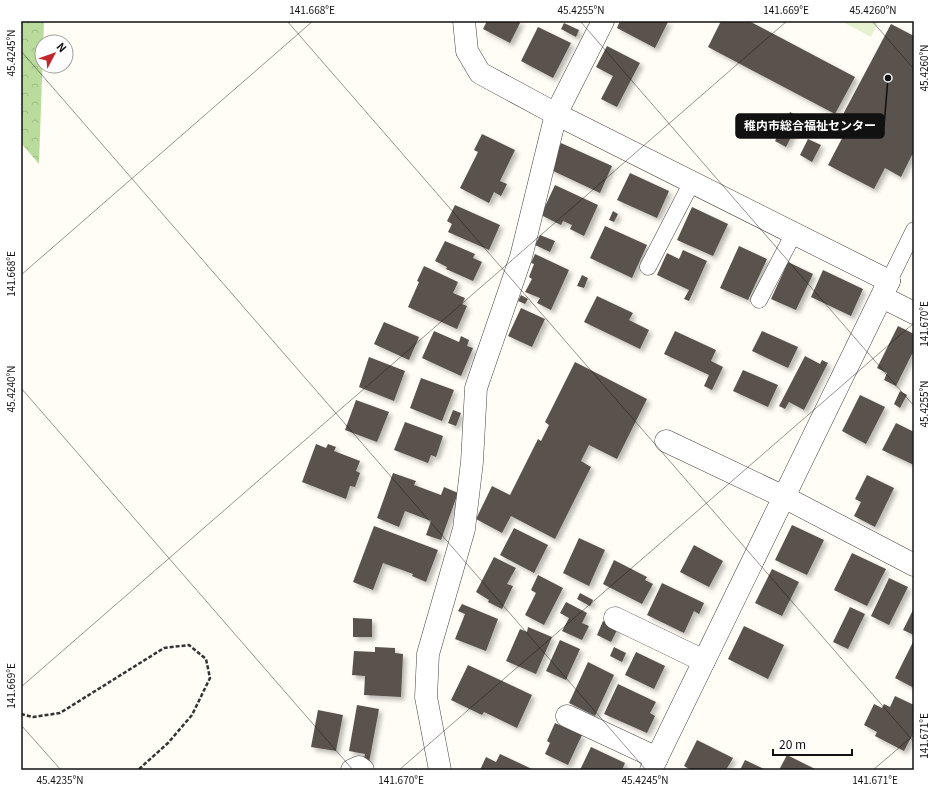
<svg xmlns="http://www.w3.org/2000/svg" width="935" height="791" font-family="Georgia,'Noto Sans JP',serif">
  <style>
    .forest { fill: url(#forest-crowns) }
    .pitch { fill: #e6f2cf }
    .building { fill: #5a524d; filter: url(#shadow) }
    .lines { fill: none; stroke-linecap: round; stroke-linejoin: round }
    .service-casing { stroke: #444; stroke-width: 17 }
    .minor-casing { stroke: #444; stroke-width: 23 }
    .tertiary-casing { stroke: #444; stroke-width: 23 }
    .path { stroke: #333; stroke-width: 2.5; stroke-dasharray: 4 2; stroke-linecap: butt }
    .service { stroke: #fff; stroke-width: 16 }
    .minor { stroke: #fff; stroke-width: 22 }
    .tertiary { stroke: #fff; stroke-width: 22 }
    .ticks { fill: none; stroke: #111; stroke-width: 1; stroke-opacity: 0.45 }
    .leader { fill: none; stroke: #111; stroke-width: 1.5 }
    .callout-dot { fill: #111; stroke: #fff; stroke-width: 1.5 }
    .callout { fill: #111; stroke: #111; stroke-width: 1.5 }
    .callout-label { font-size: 12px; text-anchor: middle; font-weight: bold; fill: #fff }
    .neatline { fill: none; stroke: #111; stroke-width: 1.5 }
    .ticks-label { font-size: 10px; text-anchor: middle; fill: #111 }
  </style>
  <defs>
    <pattern id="forest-crowns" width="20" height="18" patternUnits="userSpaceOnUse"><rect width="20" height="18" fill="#b9dc9c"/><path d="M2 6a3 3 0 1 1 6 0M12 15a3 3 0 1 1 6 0" fill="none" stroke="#9ebc85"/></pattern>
    <filter id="shadow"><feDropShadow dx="3.5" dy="3.5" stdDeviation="2" flood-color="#0004"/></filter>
  </defs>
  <rect width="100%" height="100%" fill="#fffdf5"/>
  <!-- forest -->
  <path class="forest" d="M21,21h23l-5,143 -18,-21z"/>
  <!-- pitch -->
  <path class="pitch" d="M841,21h38l-8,16z"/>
  <!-- building -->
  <path class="building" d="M487,21h34l-11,22 -27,-14z
    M620,21h46l2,1 -13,26 -38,-20z
    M721,21h28l106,56 -20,37 -127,-67z
    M564,23l15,7 -3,7 -15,-8z
    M891,24l23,12v115l-13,26 -16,-9 -11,21 -46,-24 21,-40 -9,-5z
    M538,27l33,16 -18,35 -32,-17z
    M607,46l33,17 -23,44 -16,-8 12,-23 -17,-9z
    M790,112l11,6 -15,29 -11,-6z
    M482,134l33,16 -15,31 7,3 -6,12 -7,-4 -5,11 -29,-15 18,-36 -4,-2z
    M808,139l13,6 -9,17 -12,-7z
    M561,143l51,23 -12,27 -51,-24z
    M630,173l39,18 -12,27 -40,-18z
    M555,185l43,20 -14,31 -14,-7 2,-4 -9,-4 -2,4 -20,-10z
    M455,205l45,20 -11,25 -41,-18 4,-8 -5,-3z
    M692,207l36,17 -15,32 -36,-16z
    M613,211l5,3 -4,8 -5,-2z
    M605,226l42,19 -15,33 -42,-20z
    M540,235l15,6 -5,11 -15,-7z
    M445,241l30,13 -2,4 9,4 -9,19 -27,-12 1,-2 -12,-6z
    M739,246l28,13 -19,41 -28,-12z
    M683,250l24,11 -18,40 -5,-2 5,-9 -32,-15 10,-22 12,6z
    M535,254l34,16 -18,40 -14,-7 3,-5 -15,-6 7,-13 -3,-2 5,-13 -3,-1z
    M788,262l25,12 -17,36 -25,-11z
    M424,266l34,16 -5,11 12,5 -3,6 5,2 -10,23 -49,-22 11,-25 -2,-1z
    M823,270l40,19 -12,27 -40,-19z
    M582,275l6,3 -4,10 -7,-2z
    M521,295l7,4 -3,5 -7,-3z
    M597,296l36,17 -4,7 20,10 -9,19 -56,-27z
    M521,308l24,11 -13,28 -24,-11z
    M384,322l35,15 -10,23 -35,-16z
    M898,326l16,8v16l-18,36 -12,-6 3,-7 -10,-5z
    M434,331l25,11 2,-6 8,4 -2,6 6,2 -12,28 -39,-18z
    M675,331l41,19 -5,11 12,6 -11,23 -8,-4 5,-11 -45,-21z
    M762,331l36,16 -10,21 -36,-17z
    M805,356l15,8 2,-4 6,3 -24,47 -15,-8 -4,7 -6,-3z
    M369,357l36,14 -11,30 -35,-14z
    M575,362l72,37 -30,60 -28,-14 -8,16 10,6 -36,72 -44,-23 -9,17 -26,-14 16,-33 18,9 28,-56 3,2 8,-16 -4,-3z
    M743,370l35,15 -10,22 -35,-16z
    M421,378l33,12 -12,31 -32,-13z
    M900,391l7,4 -7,13 -6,-4z
    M860,395l25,12 -19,37 -24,-13z
    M356,400l33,12 -12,30 -32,-12z
    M453,410l8,3 -5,13 -8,-3z
    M405,422l38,14 -7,21 -5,-2 -3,8 -34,-13z
    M896,423l18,9v33l-32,-15z
    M316,444l10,4 2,-4 8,3 -2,4 26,10 -4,10 4,2 -5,14 -5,-1 -4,13 -44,-17z
    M393,473l23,8 -2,4 27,10 3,-8 14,6 -17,47 -15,-5 5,-14 -26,-10 -6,16 -22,-9z
    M867,475l27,13 -19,39 -21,-11 7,-14 -6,-3z
    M792,525l32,15 -17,35 -32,-15z
    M374,526l64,24 -12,32 -14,-6 1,-2 -30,-11 -10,27 -20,-8z
    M514,528l34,17 -14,28 -34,-18z
    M579,538l26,12 -16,36 -26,-13z
    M694,545l29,16 -14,26 -29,-15z
    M852,553l34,16 -19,37 -33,-16z
    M494,557l22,11 -9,16 6,2 -11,23 -14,-7 1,-2 -13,-8z
    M614,560l33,17 -2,3 8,4 -11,20 -39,-20z
    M772,569l27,13 -17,34 -27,-13z
    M538,575l25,13 -19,37 -19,-10 11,-22 -5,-3z
    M889,578l19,9 -19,38 -18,-9z
    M662,583l42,20 -5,11 -5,-3 -10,22 -37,-18z
    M580,593l13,7 -3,6 -13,-7z
    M566,602l21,11 -5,10 7,3 -7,14 -20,-9 7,-13 -9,-5z
    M462,604l36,15 -12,32 -31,-12 10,-25 -7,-3z
    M850,607l15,7 -17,35 -15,-7z
    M914,608v27l-11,-5z
    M353,618l19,1v18h-19z
    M603,621l15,7 -7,14 -14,-7z
    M744,626l40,19 -16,34 -40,-20z
    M528,627l24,10 -16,37 -30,-13 14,-32 7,3z
    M560,640l20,9 -14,31 -20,-9z
    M914,640v48l-19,-10z
    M375,647l20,1v5l8,1 -2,43 -37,-2 1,-19 -13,-1 2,-24 21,1z
    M614,647l12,6 -4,9 -12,-6z
    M636,652l29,14 -11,23 -29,-14z
    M588,662l26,13 -19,41 -26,-13z
    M468,665l64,30 -15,33 -33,-16 -2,3 -31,-15z
    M618,684l38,18 -6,11 5,3 -8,17 -43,-19z
    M895,696l19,9v27l-10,19 -29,-15 2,-4 -13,-7 10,-21 8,4 2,-4 6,3z
    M357,705l22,4 -10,54 -6,-1 2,-8 -16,-3z
    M318,710l25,5 -7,36 -25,-4z
    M555,723l27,12 -14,30 -23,-11 5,-11 -3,-2z
    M697,740l36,18 -7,12h-35l-7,-4z
    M591,747l34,16 -3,7h-42z
    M500,754l34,16h-54l6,-13 10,5z
    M787,755l28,14 -1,1h-35z
    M745,760l21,10h-26z"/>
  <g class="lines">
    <defs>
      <path id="service" d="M648,267l44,-85
        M889,281l25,-51
        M759,300l35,-67"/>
      <path id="minor" d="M464,21l3,30 13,22 76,41 333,167
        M882,297l32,16
        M666,441l118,56 130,68
        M615,618l89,43
        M567,716l90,42
        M352,770l7,-3 4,3
        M440,770l-14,-73 2,-43 36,-125 8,-67 4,-74 45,-131 35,-143 47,-93"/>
      <path id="tertiary" d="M651,770l238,-489"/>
    </defs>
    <!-- service casing -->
    <use href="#service" class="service-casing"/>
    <!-- minor casing -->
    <use href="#minor" class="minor-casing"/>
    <!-- tertiary casing -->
    <use href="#tertiary" class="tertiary-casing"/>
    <!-- path -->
    <path class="path" d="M21,714l12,3 27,-4 104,-65 25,-3 17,14 4,19 -18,37 -24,28 -30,27"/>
    <!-- service -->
    <use href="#service" class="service"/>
    <!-- minor -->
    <use href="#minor" class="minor"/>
    <!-- tertiary -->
    <use href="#tertiary" class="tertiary"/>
  </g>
  <!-- ticks -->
  <path class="ticks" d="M287,21l627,721M580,21l334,385M872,21l42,48M21,51l625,719M21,275l292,-254M21,388l332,382M21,687l766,-666M21,725l40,45M399,770l515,-447M873,770l41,-35"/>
  <!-- callouts -->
  <path class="leader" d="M888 78L884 126"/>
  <circle class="callout-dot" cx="888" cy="78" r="4"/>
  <rect class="callout" x="736" y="114" width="148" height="24" rx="4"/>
  <g class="callout-label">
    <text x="810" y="130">稚内市総合福祉センター</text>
  </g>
  <!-- border -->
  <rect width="935" height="791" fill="none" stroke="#ffffff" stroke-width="44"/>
  <!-- north arrow -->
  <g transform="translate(54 54) rotate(49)"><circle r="19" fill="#ffffff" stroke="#a0a0a0"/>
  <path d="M0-3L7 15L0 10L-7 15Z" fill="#c4262e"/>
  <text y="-6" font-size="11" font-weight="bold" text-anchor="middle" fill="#111111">N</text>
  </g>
  <!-- scale -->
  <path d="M773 749v6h79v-6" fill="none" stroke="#111111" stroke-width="2"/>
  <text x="779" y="749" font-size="12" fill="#111111" stroke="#ffffff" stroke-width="3" paint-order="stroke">20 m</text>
  <rect x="22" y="22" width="891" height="747" class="neatline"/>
  <g class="ticks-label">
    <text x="312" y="14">141.668°E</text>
    <text x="581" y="14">45.4255°N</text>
    <text x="786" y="14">141.669°E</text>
    <text x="873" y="14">45.4260°N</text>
    <text transform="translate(11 53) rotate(-90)" y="4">45.4245°N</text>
    <text transform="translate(924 68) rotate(-90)" y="4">45.4260°N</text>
    <text transform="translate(11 274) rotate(-90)" y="4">141.668°E</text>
    <text transform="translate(924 324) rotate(-90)" y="4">141.670°E</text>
    <text transform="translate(11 389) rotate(-90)" y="4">45.4240°N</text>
    <text transform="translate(924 404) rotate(-90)" y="4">45.4255°N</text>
    <text transform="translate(11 686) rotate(-90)" y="4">141.669°E</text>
    <text transform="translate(924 736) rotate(-90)" y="4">141.671°E</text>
    <text x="60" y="784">45.4235°N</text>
    <text x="401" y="784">141.670°E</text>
    <text x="645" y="784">45.4245°N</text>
    <text x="875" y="784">141.671°E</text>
  </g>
</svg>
